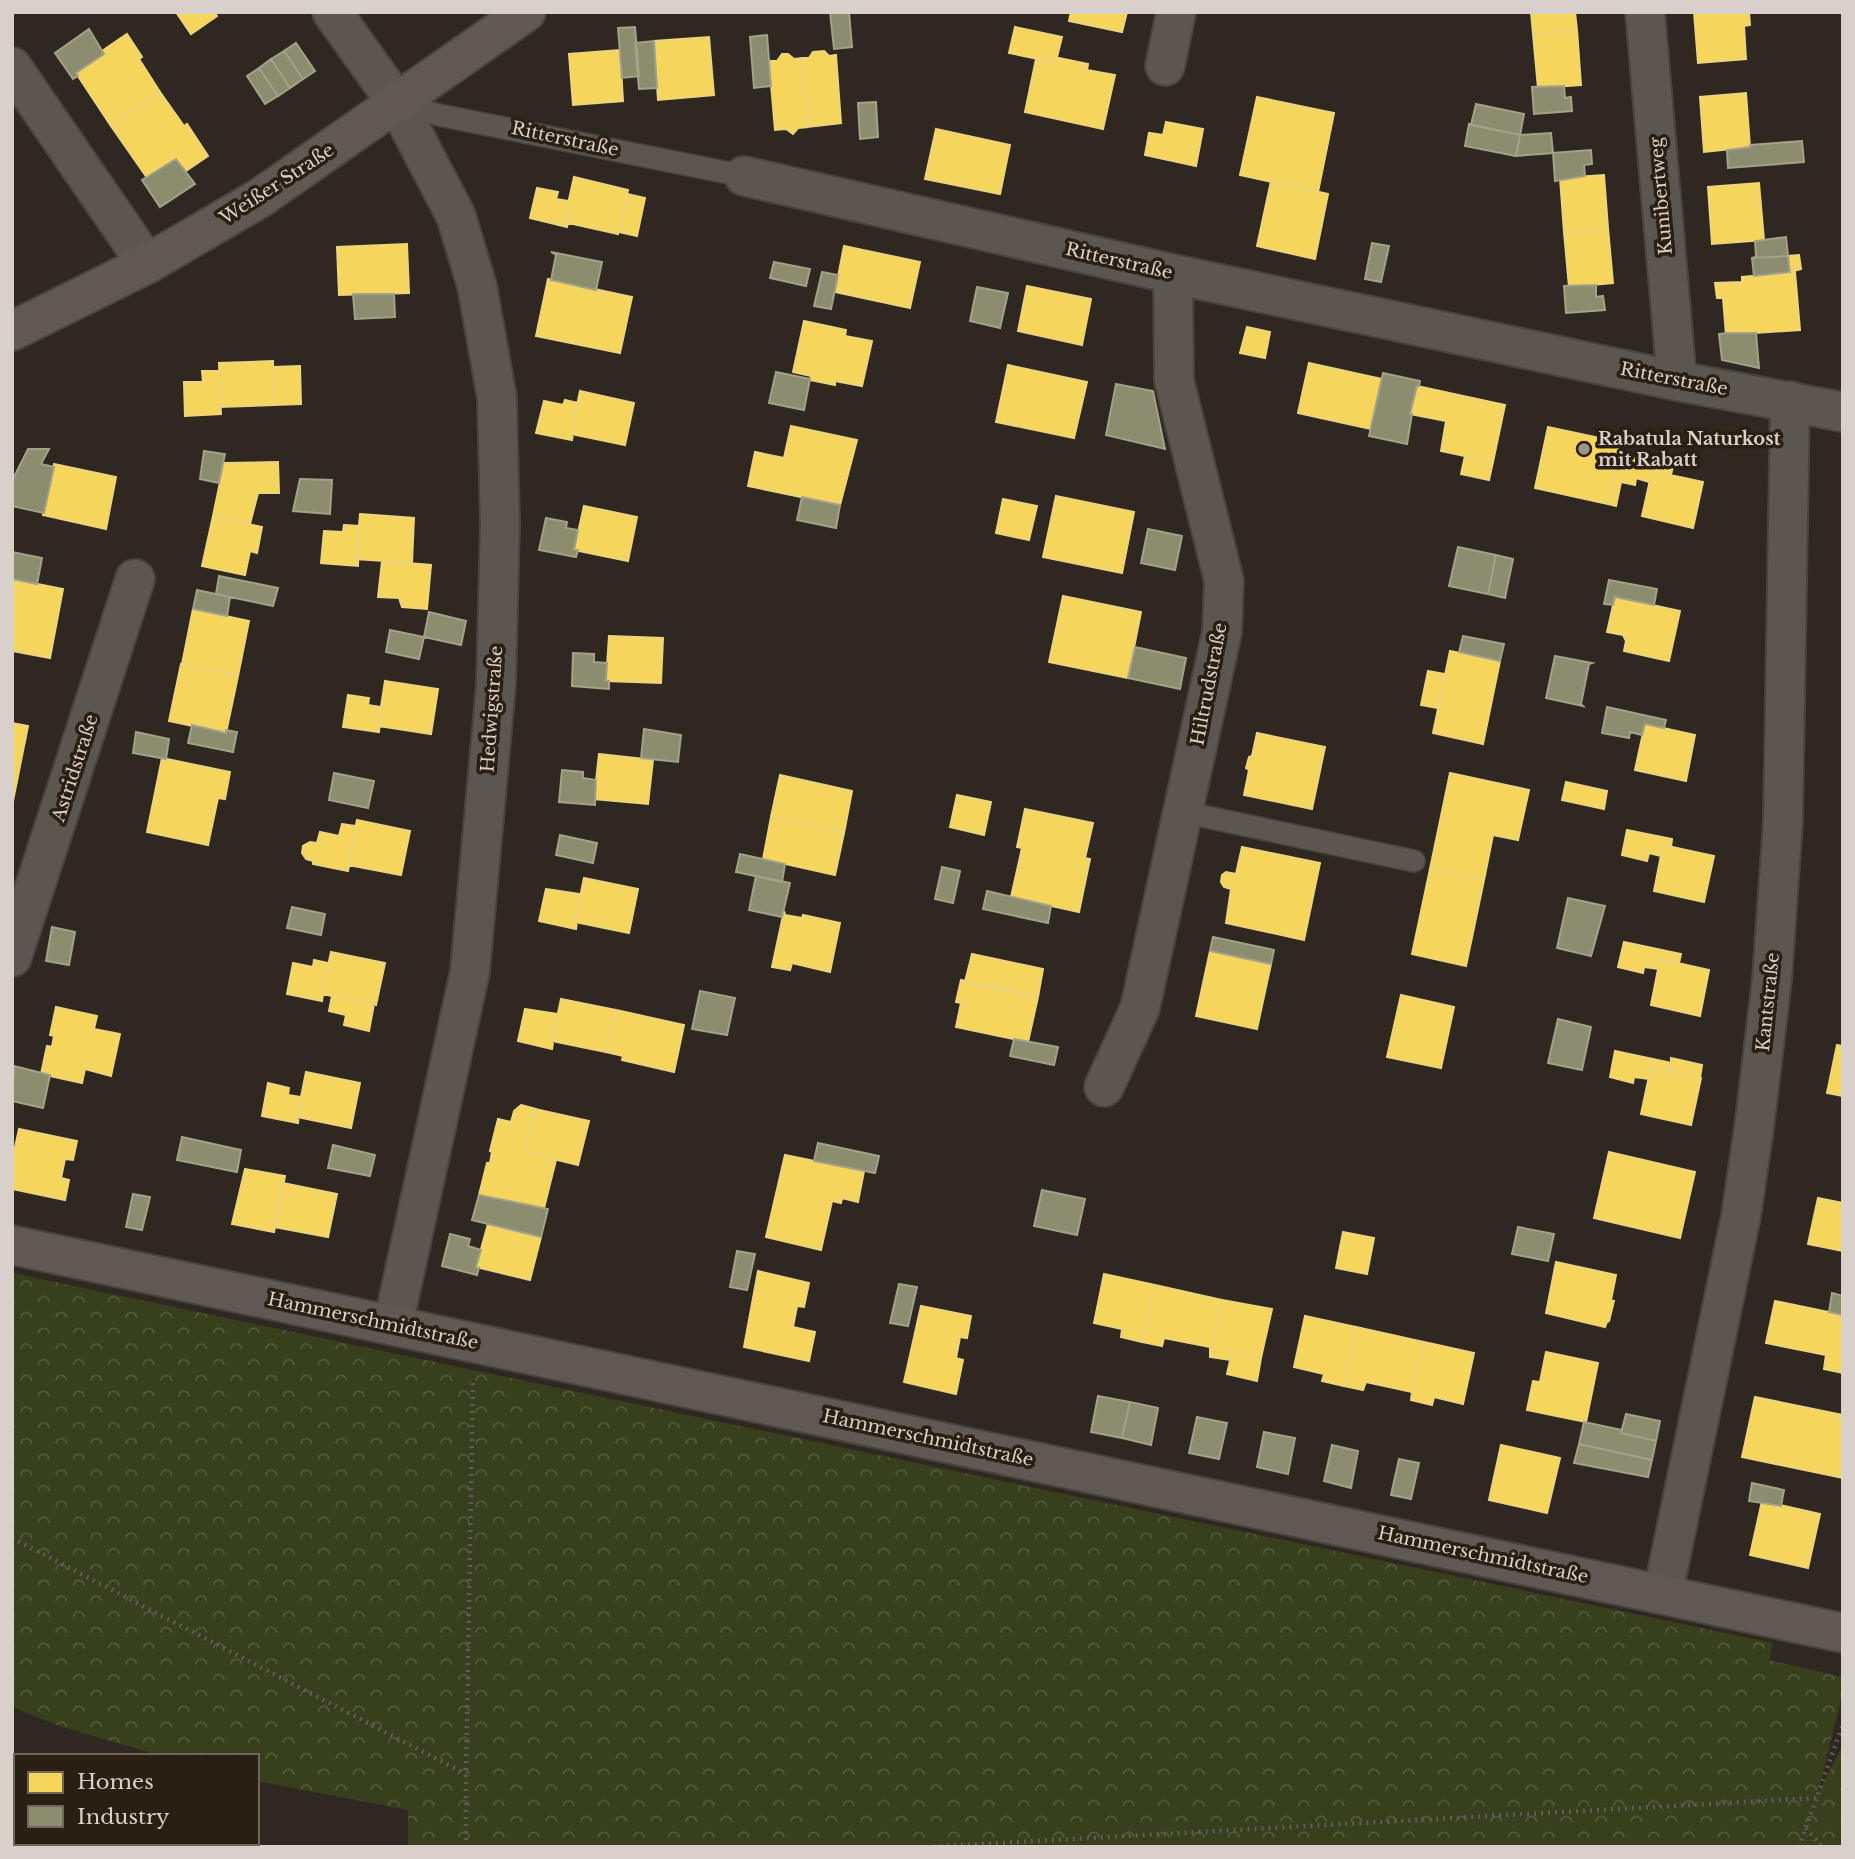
<svg xmlns="http://www.w3.org/2000/svg" width="1855" height="1859" font-family="'Libre Baskerville',serif">
  <style>
    .park { fill: url(#park-crowns) }
    .homes { fill: #f6d55c; stroke: #edd47d; stroke-width: 2 }
    .industry { fill: #8c8c6e; stroke: #a3a189; stroke-width: 2 }
    .lines { fill: none; stroke-linecap: round; stroke-linejoin: round }
    .lane-casing { stroke: #48433d; stroke-width: 24 }
    .street-casing { stroke: #48433d; stroke-width: 42 }
    .secondary-casing { stroke: #48433d; stroke-width: 42 }
    .path { stroke: #5f5b57; stroke-width: 4.5; stroke-dasharray: 2 5; stroke-linecap: butt }
    .lane { stroke: #5b5650; stroke-width: 21 }
    .street { stroke: #5b5650; stroke-width: 38 }
    .secondary { stroke: #5f5853; stroke-width: 38 }
    .poi-dot { fill: #9c968e; stroke: #291f13; stroke-width: 2.5 }
    .labels { text-anchor: middle; dominant-baseline: central; stroke-width: 7; stroke-linejoin: round; paint-order: stroke }
    .street-label { font-size: 18px; fill: #d8d1c9; stroke: #291f13 }
    .poi-label { font-size: 18px; font-weight: bold; fill: #d8d1c9; stroke: #291f13; text-anchor: start }
  </style>
  <defs>
    <pattern id="park-crowns" width="20" height="18" patternUnits="userSpaceOnUse" patternTransform="scale(1.75)"><rect width="20" height="18" fill="#383f1d"/><path d="M2 6a3 3 0 1 1 6 0M12 15a3 3 0 1 1 6 0" fill="none" stroke="#545a3c"/></pattern>
  </defs>
  <rect width="100%" height="100%" fill="#2e2821"/>
  <!-- park -->
  <path class="park" d="M12,1273l1761,370 -4,17 74,17v15l-25,101 25,-48v102h-1435v-37l-151,-29v-25h-95l-103,-30 -47,-19z"/>
  <!-- homes -->
  <path class="homes" d="M176,12h38l3,4 -26,18z
    M1071,12h56l-5,20 -53,-11z
    M1531,12h44l2,18 -44,4z
    M1694,12h55l1,13 -6,1 2,33 -48,4z
    M1015,27l47,10 -5,20h-3l-1,5 -44,-9z
    M1577,30l4,55 -43,3 -5,-54z
    M127,34l15,23 -3,2 21,33 -49,34 -35,-53 28,-19 -2,-3z
    M709,37l5,58 -56,5 -4,-59z
    M620,50l3,51 -50,4 -4,-51z
    M824,51l5,5 7,-1 5,68 -33,4 -6,-69h7l4,-6z
    M782,54h6l6,5 8,-1 6,69 -10,1 -5,6 -7,-5 -11,1 -6,-69h8z
    M1054,57l34,7 -1,6 28,5 -12,54 -78,-17 11,-53 17,3z
    M160,92l24,34 3,-2 21,32 -22,15 -10,-12 -28,20 -37,-53z
    M1746,93l4,54 -46,5 -4,-55z
    M1257,97l77,16 -16,79 -78,-17z
    M1166,122l37,7 -7,37 -51,-11 4,-22 14,2z
    M936,129l74,16 -10,49 -75,-15z
    M1604,175l4,53 -44,4 -4,-54z
    M574,177l54,13 -10,44 -54,-12z
    M1271,181l57,13 -13,65 -58,-13z
    M1759,183l5,57 -52,4 -4,-57z
    M537,188l21,4 -2,7 13,2 -5,21 4,1 -1,4 -37,-9z
    M627,194l18,4 -8,38 -18,-4z
    M1608,228l5,55 -44,4 -5,-55z
    M407,244l2,49 -70,2 -2,-48z
    M844,246l76,16 -10,46 -75,-16z
    M1799,255l2,14 -11,3 -2,-16z
    M1795,272l5,58 -74,5 -3,-37h-6l-2,-15 27,-1v-5z
    M548,279l84,18 -12,56 -84,-17z
    M1027,286l64,13 -9,46 -64,-14z
    M804,321l42,9 -1,6 27,5 -10,45 -27,-5v4l-25,-5 1,-4 -18,-4z
    M1247,327l23,5 -5,26 -25,-5z
    M273,361l1,44 -54,2 -1,-44z
    M1309,363l73,16 -11,50 -73,-16z
    M1008,365l79,17 -13,56 -78,-16z
    M300,366l1,38 -27,1 -1,-38z
    M202,371h17l2,43 -36,2 -1,-34h19z
    M1417,386l88,19 -12,57 -52,-11 5,-30 -36,-7z
    M580,391l54,12 -9,42 -54,-11z
    M565,400l13,3 -7,31h2l-1,6 -36,-7 8,-32 19,4z
    M791,426l66,14 -17,65 -92,-19 7,-34 29,6z
    M1548,427l65,14 7,11 -12,52 -73,-16z
    M1619,455l13,3 -6,25 -5,-1 -5,24 -8,-2z
    M1465,456l28,6 -4,18 -28,-6z
    M1632,458l41,8 -2,9 -19,-4 -3,11 -13,-4 -1,7 -9,-2z
    M278,462l1,31h-21l-8,31 -37,-8 11,-53z
    M54,464l62,13 -10,52 -63,-14z
    M1652,471l51,11 -10,46 -51,-12z
    M1056,496l78,16 -12,61 -79,-16z
    M1003,499l34,7 -8,34 -33,-7z
    M584,506l53,11 -9,44 -54,-11z
    M360,514l54,4 -2,45 -56,-4z
    M213,516l49,11 -5,26 -7,-2 -5,24 -43,-9z
    M344,525l15,1 -1,40 -37,-3 3,-32 19,1z
    M382,561l49,4 -4,44 -25,-2 -3,-9 -21,-1z
    M12,579l51,10 -13,69 -38,-7z
    M1063,596l78,16 -13,66 -79,-16z
    M1615,597l65,14 -11,50 -45,-10 2,-10 -3,-6 -16,-3z
    M193,609l56,12 -11,55 -56,-12z
    M609,636l54,2 -2,45 -55,-2z
    M1450,651l50,10 -17,83 -50,-11z
    M181,664l57,12 -12,57 -57,-12z
    M1428,671l17,3 -7,34 -17,-3z
    M385,681l53,8 -7,45 -53,-8z
    M348,695l21,3 -1,7 13,2 -2,25 -36,-5z
    M12,723l16,3 -15,75h-1z
    M1645,724l50,11 -9,46 -51,-11z
    M1257,733l68,14 -13,62 -68,-14 5,-25 -3,-2 3,-11 3,-1z
    M599,754l54,6 -5,44 -54,-5z
    M162,758l68,14 -5,27 -7,-1 -10,47 -61,-13z
    M1450,773l79,17 -11,50 -25,-5 -9,45 -54,-11z
    M780,775l72,16 -8,42 -73,-16z
    M1566,782l41,9 -3,18 -42,-9z
    M957,795l34,7 -7,33 -34,-8z
    M1025,809l68,14 -8,35 5,1 -11,53 -68,-15 11,-49 -5,-1z
    M771,817l73,16 -9,42 -72,-16z
    M357,820l53,11 -9,44 -53,-10z
    M342,824l14,2 -8,45 -35,-7v-3l-7,-2 -4,-6 1,-7 7,-4 7,1 3,-11 19,4z
    M1627,830l45,9 -1,8 -8,-2 -2,11 -12,-3 -2,8 -25,-6z
    M1663,845l51,11 -10,46 -50,-11z
    M1242,847l78,16 -16,77 -78,-17 5,-34 -7,-2 -3,-5 1,-7 4,-3 10,2z
    M1430,869l54,11 -18,86 -54,-12z
    M584,878l54,11 -9,44 -54,-11z
    M546,889l34,5 -5,28h2l-1,7 -37,-8z
    M784,911l1,4 17,3 1,-3 37,8 -10,49 -38,-9 -2,7 -18,-3z
    M1624,942l57,12 -2,9 -19,-4 -2,10 -14,-2 -1,6 -25,-6z
    M1210,951l61,13 -14,65 -61,-13z
    M331,952l54,11 -9,42 -54,-11z
    M972,954l71,15 -5,28 -73,-15z
    M1660,959l49,11 -9,46 -49,-11z
    M314,960l14,3 -6,38 -35,-7 6,-31 20,4z
    M961,980l77,17 -10,45 -72,-15 5,-24 -5,-1z
    M1401,995l53,12 -13,61 -54,-11z
    M332,996l42,8 -5,27 -25,-6 2,-10 -17,-4z
    M561,999l55,11 -10,42 -54,-11z
    M56,1007l41,9 -3,13 26,5 -9,42 -26,-7 -3,14 -41,-9 6,-28 5,1 2,-11 -4,-1z
    M525,1009l33,5 -6,35 -34,-8z
    M616,1010l68,15 -10,47 -52,-12 1,-4 -17,-4z
    M1837,1045l6,1v50l-16,-3z
    M1615,1051l57,12 -1,8 -20,-4 -3,12 -14,-2 -1,6 -23,-6z
    M1671,1058l31,7 -2,13 -29,-7z
    M1651,1067l50,11 -10,47 -50,-11z
    M306,1072l54,11 -9,45 -54,-11z
    M268,1083l21,5 -1,7 13,2 -3,26 -36,-7z
    M521,1105l15,4 -11,43 31,8 -12,48 -65,-13 8,-32h3l2,-11 -2,-1 8,-32 13,3 3,-11z
    M535,1109l54,12 -11,44 -53,-13z
    M19,1129l58,12 -4,19 -8,-1 -4,19 8,2 -4,20 -53,-11v-28z
    M1609,1152l86,20 -15,66 -86,-20z
    M785,1155l79,16 -6,31 -16,-4 -1,5 -9,-2 -11,49 -55,-13z
    M245,1169l40,7 -11,56 -42,-8z
    M283,1183l54,11 -9,43 -54,-10z
    M1818,1198l25,5v48l-35,-7z
    M488,1224l53,13 -11,43 -54,-13z
    M1343,1232l31,6 -7,36 -31,-6z
    M1556,1262l60,13 -5,25 3,1 -5,20 -2,1 -2,5 -59,-14z
    M758,1271l51,12 -5,24 -7,-1 -4,21 22,5 -6,29 -65,-14z
    M1104,1274l51,11 -13,57 -21,-5 1,-8 -28,-6z
    M1155,1285l67,15 -12,57v-10l-46,-9 -2,8 -20,-4z
    M1222,1300l50,9 -11,49 -29,-6 -2,8 -20,-3z
    M1775,1301l68,14v58l-19,-4 2,-14 -60,-12z
    M921,1306l50,10 -4,22 -7,-1 -4,21 7,2 -7,34 -52,-12z
    M1305,1316l51,11 -12,59 -22,-5 2,-7 -30,-7z
    M1356,1327l68,15 -13,58 1,-8 -46,-10 -3,8 -19,-4z
    M1424,1342l50,11 -11,51 -29,-7 -2,8 -21,-5z
    M1232,1352l29,6 -4,23 -30,-7z
    M1546,1352l52,11 -12,59 -59,-12 6,-29 7,1z
    M1755,1397l88,18v63l-101,-21z
    M1501,1445l59,13 -13,55 -58,-13z
    M1762,1501l58,13 -12,54 -58,-13z"/>
  <!-- industry -->
  <path class="industry" d="M830,12h19l3,35 -18,2z
    M635,27l4,49 -17,2 -4,-50z
    M89,29l15,25 -28,19 2,3 -5,3 -18,-26z
    M767,35l4,51 -17,2 -4,-51z
    M654,41l3,47 -18,1 -4,-46z
    M296,43l19,28 -12,8 -19,-28z
    M284,51l19,28 -13,9 -19,-29z
    M271,59l19,29 -12,8 -19,-28z
    M259,68l19,28 -13,8 -18,-28z
    M1564,86l1,12 6,-1 1,14 -38,3 -2,-27z
    M876,102l2,35 -18,2 -2,-36z
    M1476,104l48,10 -4,21 -49,-10z
    M1469,124l51,11 -4,21 -51,-10z
    M1551,133l2,20 -37,3 4,-21z
    M1802,141l2,21 -76,6 -1,-18 23,-3v-2z
    M1591,150l1,14 -8,1 1,11 -30,5 -2,-28z
    M176,159l19,25 -35,23 -18,-27z
    M1786,237l2,19 -36,2 4,-1 -1,-16z
    M1372,243l17,3 -8,36 -16,-3z
    M551,252l51,10 -6,28 -45,-10 5,-25z
    M1788,256l2,16 -36,4 -2,-18z
    M774,262l36,7 -4,17 -36,-8z
    M822,272l16,3 -7,34 -17,-3z
    M1596,285v12l7,-1 2,14 -39,3 -2,-27z
    M977,287l31,6 -8,35 -30,-7z
    M353,294h41l1,23 -40,2z
    M1726,333h30l3,35 -37,-8 -3,-26z
    M776,372l34,7 -6,31 -35,-7z
    M1383,373l37,8 -1,5h-2l-7,28h2l-5,30 -38,-8z
    M1116,384l37,7 12,58 -59,-14z
    M28,449h21l-8,15 13,3 -10,46 -32,-7v-25z
    M204,451l21,3 -6,29 -19,-4z
    M300,479l32,1 -2,34 -37,-3z
    M802,497l38,8 -4,23 -39,-8z
    M546,518l21,4 -1,6 12,2 -4,20h4l-2,7 -37,-7z
    M1148,529l34,7 -7,34 -34,-7z
    M1458,547l38,8 -8,39 -39,-8z
    M12,552l30,6 -5,26 -25,-5z
    M1496,555l17,4 -8,39 -17,-4z
    M219,576l59,12 -5,18 -57,-12z
    M1609,580l48,9 -3,16 -39,-8 -2,8 -9,-1z
    M197,590l33,7 -3,19 -34,-7z
    M429,612l37,9 -5,24 -37,-8z
    M390,630l34,7 -5,22 -33,-7z
    M1463,636l41,8 -4,17 -41,-9z
    M1135,647l51,11 -6,31 -52,-11z
    M573,653l21,1v8l13,1 -1,18h3v8l-37,-3z
    M1555,656l37,7 -3,1 -8,40 2,2 -37,-8z
    M1607,707l59,13 -2,8 -19,-4 -3,11 -12,-3 -1,6 -27,-5z
    M192,725l34,8v-3l11,2 -4,20 -45,-9z
    M644,729l37,6 -3,27 -37,-4z
    M136,732l33,7 -3,20 -33,-6z
    M562,770l21,2v6l13,2 -1,25 -36,-3z
    M334,773l40,8 -6,27 -39,-8z
    M560,835l37,8 -4,20 -37,-8z
    M740,854l45,10 -3,18 -46,-10z
    M942,867l18,4 -7,32 -18,-4z
    M756,876l34,7 -8,34 -33,-7z
    M987,891l64,15 -3,17 -65,-14z
    M1568,898l37,8 -14,50 -34,-8z
    M292,907l33,7 -4,21 -34,-7z
    M52,927l23,5 -6,33 -23,-4z
    M1213,937l61,13 -3,14 -61,-13z
    M700,991l35,7 -8,37 -35,-6z
    M1558,1019l33,8 -9,43 -34,-7z
    M1014,1039l44,8 -4,18 -44,-9z
    M14,1066l36,9 -7,33 -31,-7z
    M182,1137l59,13 -4,22 -60,-12z
    M818,1143l61,13 -4,17 -61,-12z
    M333,1145l42,10 -5,21 -42,-8z
    M1042,1190l43,9 -8,36 -43,-9z
    M133,1194l17,3 -8,33 -16,-3z
    M479,1195l69,14 -7,28 -69,-17z
    M1518,1227l36,7 -6,27 -36,-7z
    M450,1234l20,5 -2,7 13,4 -5,17 3,1 -2,7 -35,-9z
    M737,1251l18,3 -8,36 -17,-3z
    M899,1284l18,3 -9,39 -18,-3z
    M1832,1293l11,3v19l-14,-3z
    M1098,1396l32,6 -8,36 -31,-6z
    M1130,1402l28,6 -7,37 -29,-7z
    M1626,1414l34,7 -4,20 -35,-8z
    M1197,1417l30,6 -8,36 -30,-6z
    M1584,1422l38,8 -1,3 35,8 -4,19 -73,-16z
    M1264,1432l31,6 -7,36 -31,-7z
    M1579,1444l73,16 -4,17 -74,-14z
    M1332,1445l26,6 -7,37 -27,-7z
    M1399,1459l20,4 -8,36 -20,-4z
    M1752,1483l32,7 -3,16 -32,-5z"/>
  <g class="lines">
    <defs>
      <path id="lane" d="M397,103l42,12 305,61
        M1183,812l231,49"/>
      <path id="street" d="M332,12l65,91 59,113 21,70 20,112 3,125 -4,162 -26,286 -77,354
        M1645,12l32,369
        M1165,66l11,-54
        M12,67l135,197
        M744,176l429,98 504,107 166,31
        M12,957l123,-378
        M1104,1087l36,-79 82,-376 2,-51 -50,-201 -1,-106
        M1663,1593l78,-377 13,-88 18,-149 11,-158 7,-420"/>
      <path id="secondary" d="M12,331l135,-67 113,-66 266,-186
        M12,1245l1831,388"/>
    </defs>
    <!-- lane casing -->
    <use href="#lane" class="lane-casing"/>
    <!-- street casing -->
    <use href="#street" class="street-casing"/>
    <!-- secondary casing -->
    <use href="#secondary" class="secondary-casing"/>
    <!-- path -->
    <path class="path" d="M12,1538l454,236
      M1806,1828l16,19
      M466,1847v-73l7,-393
      M926,1847l891,-49
      M1799,1847l44,-123"/>
    <!-- lane -->
    <use href="#lane" class="lane"/>
    <!-- street -->
    <use href="#street" class="street"/>
    <!-- secondary -->
    <use href="#secondary" class="secondary"/>
  </g>
  <!-- markers -->
  <circle class="poi-dot" cx="1584" cy="449" r="7"/>
  <g class="labels">
    <!-- street labels -->
    <g class="street-label">
      <text transform="translate(565 139) rotate(12)">Ritterstraße</text>
      <text transform="translate(277 184) rotate(-33)">Weißer Straße</text>
      <text transform="translate(1661 196) rotate(-95)">Kunibertweg</text>
      <text transform="translate(1119 261) rotate(13)">Ritterstraße</text>
      <text transform="translate(1674 379) rotate(11)">Ritterstraße</text>
      <text transform="translate(1209 684) rotate(-79)">Hiltrudstraße</text>
      <text transform="translate(492 709) rotate(-86)">Hedwigstraße</text>
      <text transform="translate(75 768) rotate(-72)">Astridstraße</text>
      <text transform="translate(1768 1002) rotate(-84)">Kantstraße</text>
      <text transform="translate(373 1321) rotate(12)">Hammerschmidtstraße</text>
      <text transform="translate(928 1438) rotate(12)">Hammerschmidtstraße</text>
      <text transform="translate(1483 1555) rotate(12)">Hammerschmidtstraße</text>
    </g>
    <!-- poi labels -->
    <g class="poi-label">
      <text x="1598" y="439">Rabatula Naturkost<tspan x="1598" dy="21">mit Rabatt</tspan></text>
    </g>
  </g>
  <!-- border -->
  <rect width="1855" height="1859" fill="none" stroke="#d8d1c9" stroke-width="28"/>
  <!-- legend -->
  <rect x="14" y="1754" width="245" height="91" fill="#291f13" stroke="#6f665c" stroke-width="2"/>
  <rect x="28" y="1772" width="35" height="21" fill="#f6d55c" stroke="#6f665c" stroke-width="2"/>
  <text x="77" y="1789" font-size="21" fill="#d8d1c9">Homes</text>
  <rect x="28" y="1806" width="35" height="21" fill="#8c8c6e" stroke="#6f665c" stroke-width="2"/>
  <text x="77" y="1824" font-size="21" fill="#d8d1c9">Industry</text>
</svg>
